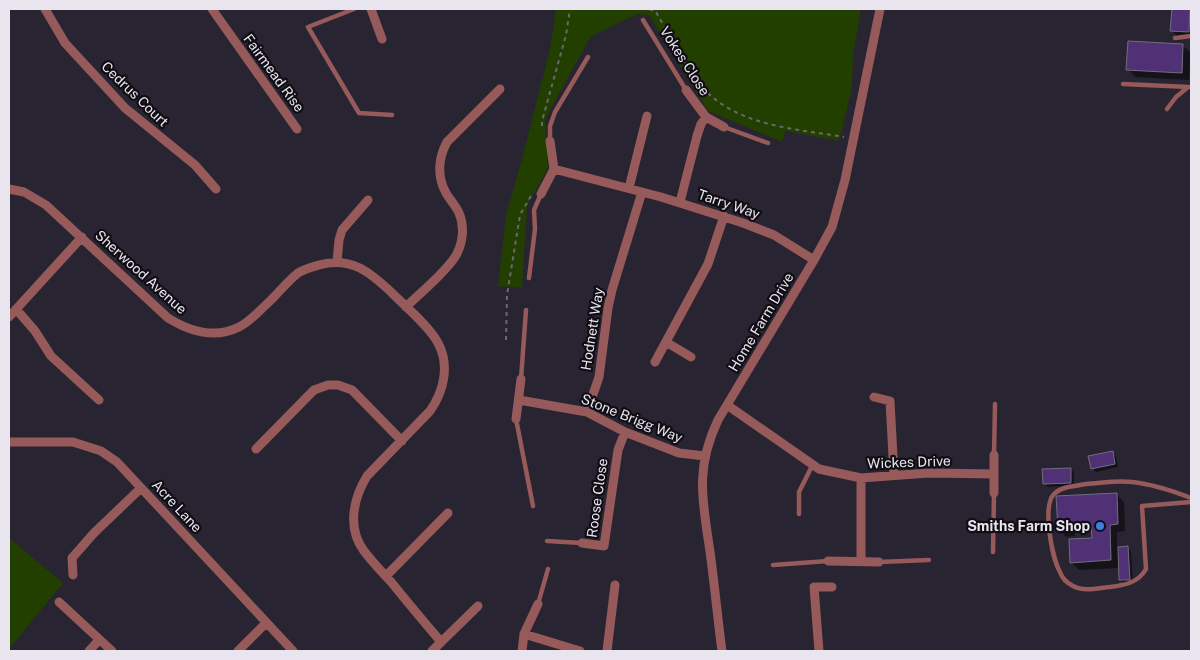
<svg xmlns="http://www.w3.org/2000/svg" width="1200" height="660" font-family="'Public Sans',sans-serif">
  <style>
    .green { fill: #223f00 }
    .shadow { fill: #0007 }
    .building { fill: #503176; stroke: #726d7d }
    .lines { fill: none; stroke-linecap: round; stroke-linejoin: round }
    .path { stroke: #6b6772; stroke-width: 2; stroke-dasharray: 4 4; stroke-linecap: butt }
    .service { stroke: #955a59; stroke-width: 4.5 }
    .minor { stroke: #955a59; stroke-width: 9 }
    .shop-dot { fill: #3f7fe0; stroke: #100e14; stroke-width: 2 }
    .labels { text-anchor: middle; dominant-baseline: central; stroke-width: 4.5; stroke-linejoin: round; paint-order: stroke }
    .street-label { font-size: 14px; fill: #e8e5ee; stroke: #100e14 }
    .poi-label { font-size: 14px; font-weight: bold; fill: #e8e5ee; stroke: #100e14; text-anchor: end }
  </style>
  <rect width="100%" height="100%" fill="#292431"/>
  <!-- green -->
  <path class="green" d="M556,9h305l-8,47 -1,32 -13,53 -54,-10 -3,11 -74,-31 -59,-96 -11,-1 -47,22 -46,83 3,49 -21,38 -5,82 -24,-2 8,-71 15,-52 29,-114z
    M9,538l54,45 -54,66z"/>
  <!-- shadow -->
  <path class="shadow" d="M1173,9h18v28l-14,-1 -5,-5z
    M1183,46l8,7 -2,27 -54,-3 -7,-8z
    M1112,452l4,4 2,11 -22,5 -4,-4z
    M1070,469l4,3v14l-26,1 -4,-4z
    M1116,494l8,8 1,29 -8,1v16h11l3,3 2,32h-9l-3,-3 -1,-12 -41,2 -8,-8 22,-23v-9l-18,2v4l-9,1 -7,-8z"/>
  <!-- building -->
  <path class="building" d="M1172,9h18l-1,23 -19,-1z
    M1128,41l55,3 -1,29 -56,-3z
    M1113,451l2,13 -24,5 -3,-13z
    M1071,468v15l-28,1 -1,-15z
    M1117,493l1,31 -8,1 1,35 -41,3 -1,-24 23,-1 -1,-15 -23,1v4l-10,1 -2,-33z
    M1128,546l2,34h-11l-1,-33z"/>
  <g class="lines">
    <!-- path -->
    <path class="path" d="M649,9l7,3c14,24 35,66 54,83 36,32 88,34 134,42
      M542,126v-5l24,-86 4,-26
      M506,340l1,-45 13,-80 12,-21"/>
    <!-- service -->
    <path class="service" d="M354,9l-46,18 51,86 33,2
      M643,20l43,70
      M1175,38l16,-2
      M1123,84l66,3
      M1167,109l9,-12 11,-9
      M724,127l44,16
      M550,141v-15l5,-14 33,-55
      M529,278l6,-49 -1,-19 7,-16
      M521,379l5,-69
      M516,419l17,87
      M994,455l1,-51
      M1191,498c-18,-7 -39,-14 -59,-16 -15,-2 -30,1 -46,2 -10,2 -24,2 -32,10 -12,12 -2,64 6,78 2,6 7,11 13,14 11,6 25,2 37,1 15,-2 28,-4 36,-18l-4,-63 49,-4
      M799,514v-22l14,-28
      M547,541l35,2
      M993,552l1,-59
      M879,562l50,-2
      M773,565l55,-4
      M538,604l10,-35"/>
    <!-- minor -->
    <path class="minor" d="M45,9l20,34 60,65 70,57 21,24
      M212,9l85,120
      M371,9l11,30
      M686,90l20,27 18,10
      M554,169l107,28 82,26 31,12 40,25
      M629,188l18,-72
      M9,189l15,3 22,13 122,113c21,13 47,21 71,9 12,-6 22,-18 32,-27 9,-9 17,-19 27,-27 6,-4 14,-6 21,-8 32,-9 51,7 73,28 13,13 38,34 46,50 12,22 6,48 -8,68l-63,65c-14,23 -20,52 -3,75 9,12 19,22 28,32 16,20 33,40 49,59
      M541,194l13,-25 -4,-28
      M680,202l17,-66 4,-12 5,-7
      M337,262l2,-22 3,-10 26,-30
      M406,307c15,-15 37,-32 49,-50 8,-13 10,-30 4,-44 -3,-7 -9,-13 -13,-20 -9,-16 -8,-35 1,-51l53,-53
      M16,309l19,22 16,25 48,44
      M9,317l73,-80
      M666,342l25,15
      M655,362l53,-98 16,-48
      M874,397l16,4 4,74
      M519,400l68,12 38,20 54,21 26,3
      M727,405l92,64 42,9 68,-5 65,1
      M587,412l12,-35 9,-69 4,-18 30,-98
      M516,419l5,-40
      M9,442h64l28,9 16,11 176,189
      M256,449l58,-59 14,-5h10l14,5 50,51
      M994,455v38
      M582,543l22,3 14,-96 7,-18
      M828,561l51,1
      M861,561v-83
      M73,575l-1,-17 22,-25 47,-45
      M386,576l62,-63
      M59,602l53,49
      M524,634l56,17
      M89,651l10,-11
      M238,651l28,-28
      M432,651l46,-45
      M522,651l2,-17 14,-30
      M607,651l8,-66
      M722,651c-4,-30 -7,-61 -11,-92 -7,-53 -18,-87 7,-139l96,-160 18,-33 13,-47 35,-171
      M819,651l-5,-64h18"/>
  </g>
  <!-- markers -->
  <circle class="shop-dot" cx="1100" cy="526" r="5"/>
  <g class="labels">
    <!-- street labels -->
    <g class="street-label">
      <text transform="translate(685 61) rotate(57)">Vokes Close</text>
      <text transform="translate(274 73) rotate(54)">Fairmead Rise</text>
      <text transform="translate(135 94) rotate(44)">Cedrus Court</text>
      <text transform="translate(729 204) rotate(19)">Tarry Way</text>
      <text transform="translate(141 272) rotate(42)">Sherwood Avenue</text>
      <text transform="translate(761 322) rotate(-59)">Home Farm Drive</text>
      <text transform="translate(592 329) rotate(-81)">Hodnett Way</text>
      <text transform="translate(632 418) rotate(22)">Stone Brigg Way</text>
      <text transform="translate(909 462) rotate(-2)">Wickes Drive</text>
      <text transform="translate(597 498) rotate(-82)">Roose Close</text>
      <text transform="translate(177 506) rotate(47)">Acre Lane</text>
    </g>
    <!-- poi labels -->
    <g class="poi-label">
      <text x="1090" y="526">Smiths Farm Shop</text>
    </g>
  </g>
  <!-- border -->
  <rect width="1200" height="660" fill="none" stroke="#e8e5ee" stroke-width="20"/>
</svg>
